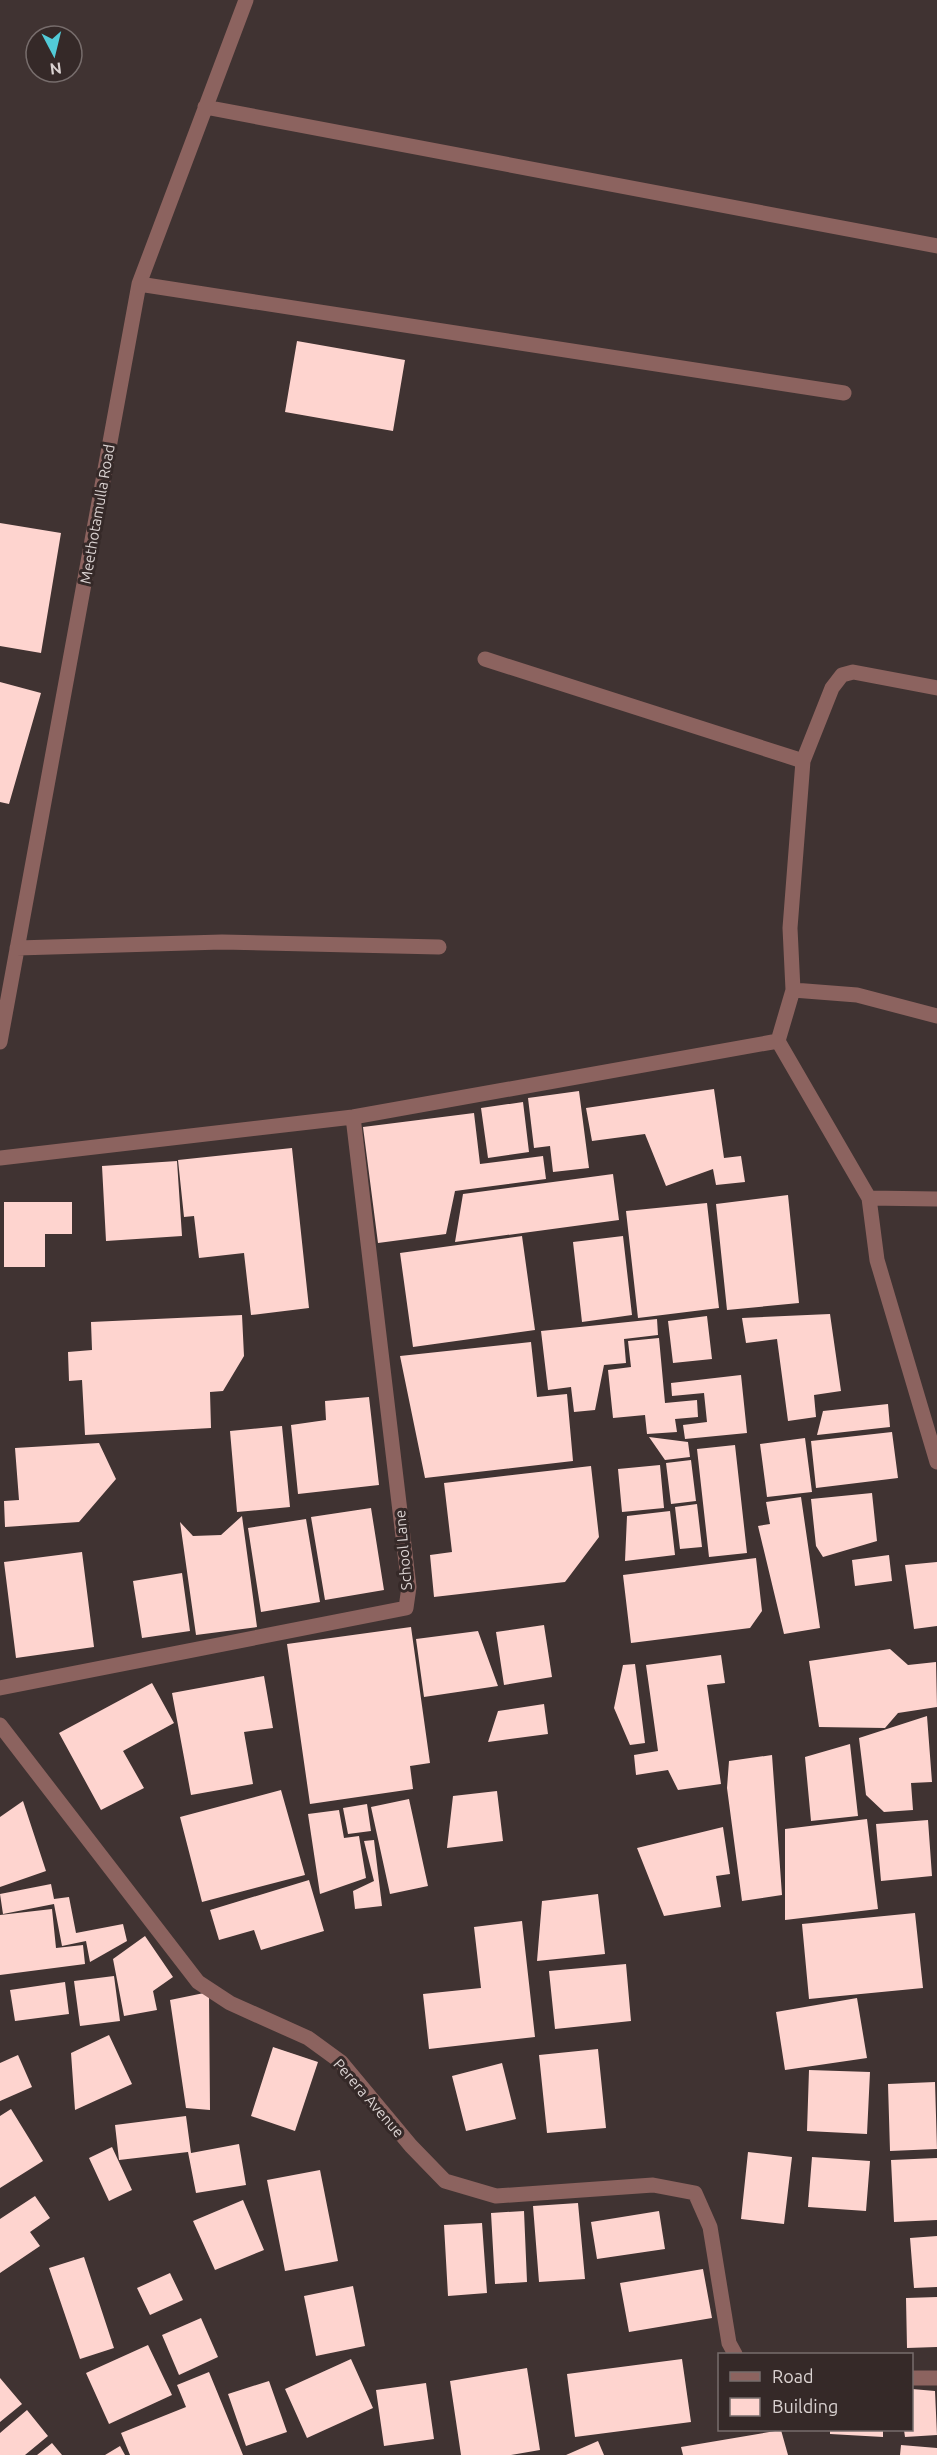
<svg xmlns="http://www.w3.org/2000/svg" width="937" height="2455" font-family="Ubuntu,sans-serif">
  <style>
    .building { fill: #fed4cf }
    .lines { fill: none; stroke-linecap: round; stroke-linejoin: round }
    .minor { stroke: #8c635f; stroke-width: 15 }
    .labels { text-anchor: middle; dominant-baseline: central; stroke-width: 6; stroke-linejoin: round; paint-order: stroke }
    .street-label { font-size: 15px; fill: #dad2d1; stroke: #352928 }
  </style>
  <rect width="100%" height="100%" fill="#403332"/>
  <!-- building -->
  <path class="building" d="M297,341l108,19 -12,71 -108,-19z
    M0,523l61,10 -20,120 -41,-7z
    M0,682l41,11 -32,111 -9,-2z
    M714,1089l10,69 17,-2 4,26 -29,3 -3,-16 -47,17 -21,-52 -53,7 -6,-33z
    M579,1091l10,77 -36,4 -3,-26 -16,2 -6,-50z
    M523,1102l6,50 -41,6 -7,-50z
    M474,1113l6,51 63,-8 3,23 -91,12 -9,43 -68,9 -15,-116z
    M292,1148l17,160 -58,7 -7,-62 -45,5 -5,-42 -10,1 -6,-57z
    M177,1161l5,75 -76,5 -4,-75z
    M613,1174l6,46 -164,22 8,-48z
    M788,1195l11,108 -72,7 -11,-106z
    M4,1202h68v32h-27v33h-41z
    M707,1203l12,105 -81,10 -12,-107z
    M522,1236l13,94 -122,17 -13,-94z
    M623,1236l9,79 -50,7 -9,-80z
    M830,1314l11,77 -27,4 2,22 -28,4 -11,-82 -31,4 -4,-25z
    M242,1315l2,41 -21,35 -13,1 1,36 -126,7 -3,-55 -13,1 -1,-29 24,-2 -1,-28z
    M707,1316l5,43 -39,4 -5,-42z
    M657,1319l1,16 -34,4 2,24 -22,2 -9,45 -21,2 -3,-25 -23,3 -7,-59z
    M659,1338l6,65 32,-3 1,17 -23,2 2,13 -30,2 -2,-19 -32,3 -5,-48 23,-3 -3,-26z
    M531,1342l6,55 30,-3 6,67 -148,17 -25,-122z
    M741,1375l6,58 -62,6 -2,-14 24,-3 -3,-29 -32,3 -1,-13z
    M369,1397l10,88 -81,9 -7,-69 35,-5 -1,-19z
    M888,1404l2,23 -73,8 6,-24z
    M282,1426l8,81 -53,5 -7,-81z
    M892,1432l6,46 -82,10 -5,-47z
    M649,1437l39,5 2,15 -25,3z
    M805,1438l7,54 -45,5 -7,-53z
    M99,1443l17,36 -37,43 -74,5 -1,-26 15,-1 -4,-52z
    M735,1445l12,108 -38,4 -12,-108z
    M691,1460l5,41 -25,3 -5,-41z
    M660,1465l4,43 -42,4 -4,-43z
    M591,1466l8,71 -34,45 -131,15 -4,-42 22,-3 -8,-69z
    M872,1493l5,48 -54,16 -7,-11 -5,-47z
    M801,1497l19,131 -36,6 -26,-108 12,-2 -4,-22z
    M697,1504l5,43 -22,2 -5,-42z
    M371,1508l13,82 -59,10 -14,-83z
    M670,1511l5,44 -50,6 2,-45z
    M242,1516l15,111 -61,8 -16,-113 13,14 28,-1z
    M306,1519l14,83 -59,10 -13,-84z
    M82,1552l12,95 -78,11 -12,-96z
    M889,1555l3,26 -37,5 -3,-26z
    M756,1558l6,53 -12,17 -119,15 -8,-68z
    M937,1562v64l-23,3 -9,-64z
    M182,1573l8,58 -48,7 -9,-57z
    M544,1625l8,52 -48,8 -8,-53z
    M411,1627l19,136 -20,3 3,23 -103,15 -23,-160z
    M478,1631l20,55 -74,11 -8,-58z
    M890,1649l18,16 28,-3 1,45 -39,6 -13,15 -66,-1 -10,-66z
    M721,1655l4,28 -18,2 14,99 -43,6 -10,-20 -32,5 -2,-20 24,-4 -12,-86z
    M635,1664l10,79 -15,2 -16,-37 9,-43z
    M264,1676l9,52 -29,4 9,52 -62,11 -19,-102z
    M152,1683l22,40 -51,28 21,37 -43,22 -42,-77z
    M544,1704l4,30 -60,8 10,-31z
    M927,1716l5,66 -21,1 2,27 -29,2 -18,-17 -7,-57z
    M850,1744l8,72 -47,5 -6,-64z
    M772,1755l10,140 -40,6 -15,-113 2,-27z
    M281,1790l24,85 -103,27 -22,-85z
    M497,1791l6,50 -56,7 6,-52z
    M409,1799l19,87 -38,8 -19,-87z
    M23,1801l23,70 -46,16v-70z
    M367,1804l4,27 -23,3 -5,-26z
    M339,1810l5,28 15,-2 7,42 -46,16 -12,-80z
    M867,1819l11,90 -93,11v-91z
    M928,1820l4,56 -51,5 -5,-57z
    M723,1827l7,47 -14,2 5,31 -57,9 -27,-68z
    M374,1840l8,66 -27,3 -2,-18 21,-10 -10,-40z
    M309,1880l15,51 -63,19 -7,-20 -35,10 -9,-30z
    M51,1884l3,15 15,-2 7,36 47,-9 4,17 -37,21 -4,-21 -24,5 -8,-42 -51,10 -3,-20z
    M598,1894l7,60 -68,7 5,-60z
    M52,1909l4,39 27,-3 2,19 -85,11v-60z
    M915,1913l8,75 -114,11 -7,-75z
    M522,1921l13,116 -106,12 -6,-55 58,-6 -7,-61z
    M145,1936l28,41 -20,14 4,19 -33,6 -11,-57z
    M626,1964l5,57 -76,8 -6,-58z
    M114,1976l6,45 -40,5 -6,-45z
    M65,1982l4,32 -54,7 -5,-31z
    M209,1992l1,118 -24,-2 -16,-108z
    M857,1998l10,60 -82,12 -9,-58z
    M109,2035l23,49 -57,26 -4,-57z
    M273,2047l45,15 -23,69 -44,-15z
    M598,2049l8,79 -59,5 -8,-78z
    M18,2055l14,32 -32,14v-38z
    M502,2063l14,56 -50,12 -14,-55z
    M809,2070l61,2 -3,62 -60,-3z
    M935,2082l2,67 -47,2 -2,-67z
    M11,2109l32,52 -43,27v-72z
    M186,2116l5,37 48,-9 7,41 -50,8 -8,-41 -69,8 -4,-35z
    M112,2147l20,43 -23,11 -20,-43z
    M748,2152l44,5 -8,67 -43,-5z
    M812,2157l58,4 -4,50 -58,-4z
    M937,2158v62l-43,2 -3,-62z
    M320,2170l18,91 -53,10 -18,-91z
    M35,2196l15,22 -20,14 10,14 -40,27v-54z
    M243,2200l21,50 -49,20 -22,-49z
    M578,2203l7,76 -46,3 -6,-76z
    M524,2211l3,71 -32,2 -4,-71z
    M659,2211l6,38 -68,10 -6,-37z
    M482,2223l5,70 -39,3 -4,-71z
    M937,2236v51l-23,1 -4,-50z
    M84,2257l30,91 -34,11 -31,-91z
    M703,2269l9,49 -83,14 -9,-49z
    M170,2273l13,27 -33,15 -13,-27z
    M353,2286l12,60 -49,10 -12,-60z
    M937,2297v50l-30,1 -1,-50z
    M201,2318l17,39 -39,18 -17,-40z
    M148,2345l24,50 -63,29 -23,-51z
    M351,2359l22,49 -66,30 -22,-49z
    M682,2359l9,63 -116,15 -8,-63z
    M527,2368l13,82 -29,5h-50l-11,-74z
    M209,2372l34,83h-113l-9,-22 65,-26 -9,-22z
    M0,2378l22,26 -22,18z
    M269,2381l18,51 -41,14 -18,-52z
    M426,2383l8,56 -50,7 -8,-56z
    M912,2389l23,2 2,44 -32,2 -1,-7h8z
    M27,2410l21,26 -23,19h-25v-22z
    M781,2430l7,25h-105l-2,-8z
    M830,2430h53v7l-53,-3z
    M598,2441l6,14h-38z
    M52,2443l10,12h-25z
    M901,2445l36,3v7h-37z
    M120,2446l5,9h-20z"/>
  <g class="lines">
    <!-- minor -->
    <path class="minor" d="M205,107l732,139
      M139,284l705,109
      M485,659l318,102 -13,167 3,62
      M803,761l29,-73 10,-13 11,-3 84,16
      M17,948l205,-6 217,5
      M778,1041l91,157 8,62 60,202
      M0,1042l139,-758 107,-284
      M0,1158l353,-41 425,-76 15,-51 64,5 80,21
      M869,1198l68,1
      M0,1688l406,-80 3,-21 -56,-470
      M0,1725l198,257 32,21 78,35 33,24 70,84 34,35 51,15 157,-11 42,8 15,34 19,116 6,11
      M912,2378h25"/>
  </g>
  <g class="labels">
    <!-- street labels -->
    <g class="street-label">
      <text transform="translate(97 514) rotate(-80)">Meethotamulla Road</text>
      <text transform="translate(403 1550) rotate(-95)">School Lane</text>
      <text transform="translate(369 2098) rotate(49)">Perera Avenue</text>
    </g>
  </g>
  <!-- legend -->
  <rect x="718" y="2353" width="195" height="78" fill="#352928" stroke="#776d6c" stroke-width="1.5"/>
  <rect x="730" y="2372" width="30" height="9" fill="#8c635f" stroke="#776d6c" stroke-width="1.5"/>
  <text x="772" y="2383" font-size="18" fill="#dad2d1">Road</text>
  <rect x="730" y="2398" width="30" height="18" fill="#fed4cf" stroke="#776d6c" stroke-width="1.5"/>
  <text x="772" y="2413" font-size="18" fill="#dad2d1">Building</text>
  <!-- north arrow -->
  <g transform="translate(54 54) rotate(173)"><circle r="28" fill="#352928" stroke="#776d6c" stroke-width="1.5"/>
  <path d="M0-4.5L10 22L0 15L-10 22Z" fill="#52cbd8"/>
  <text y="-9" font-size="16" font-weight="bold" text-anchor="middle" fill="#dad2d1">N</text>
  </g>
</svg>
